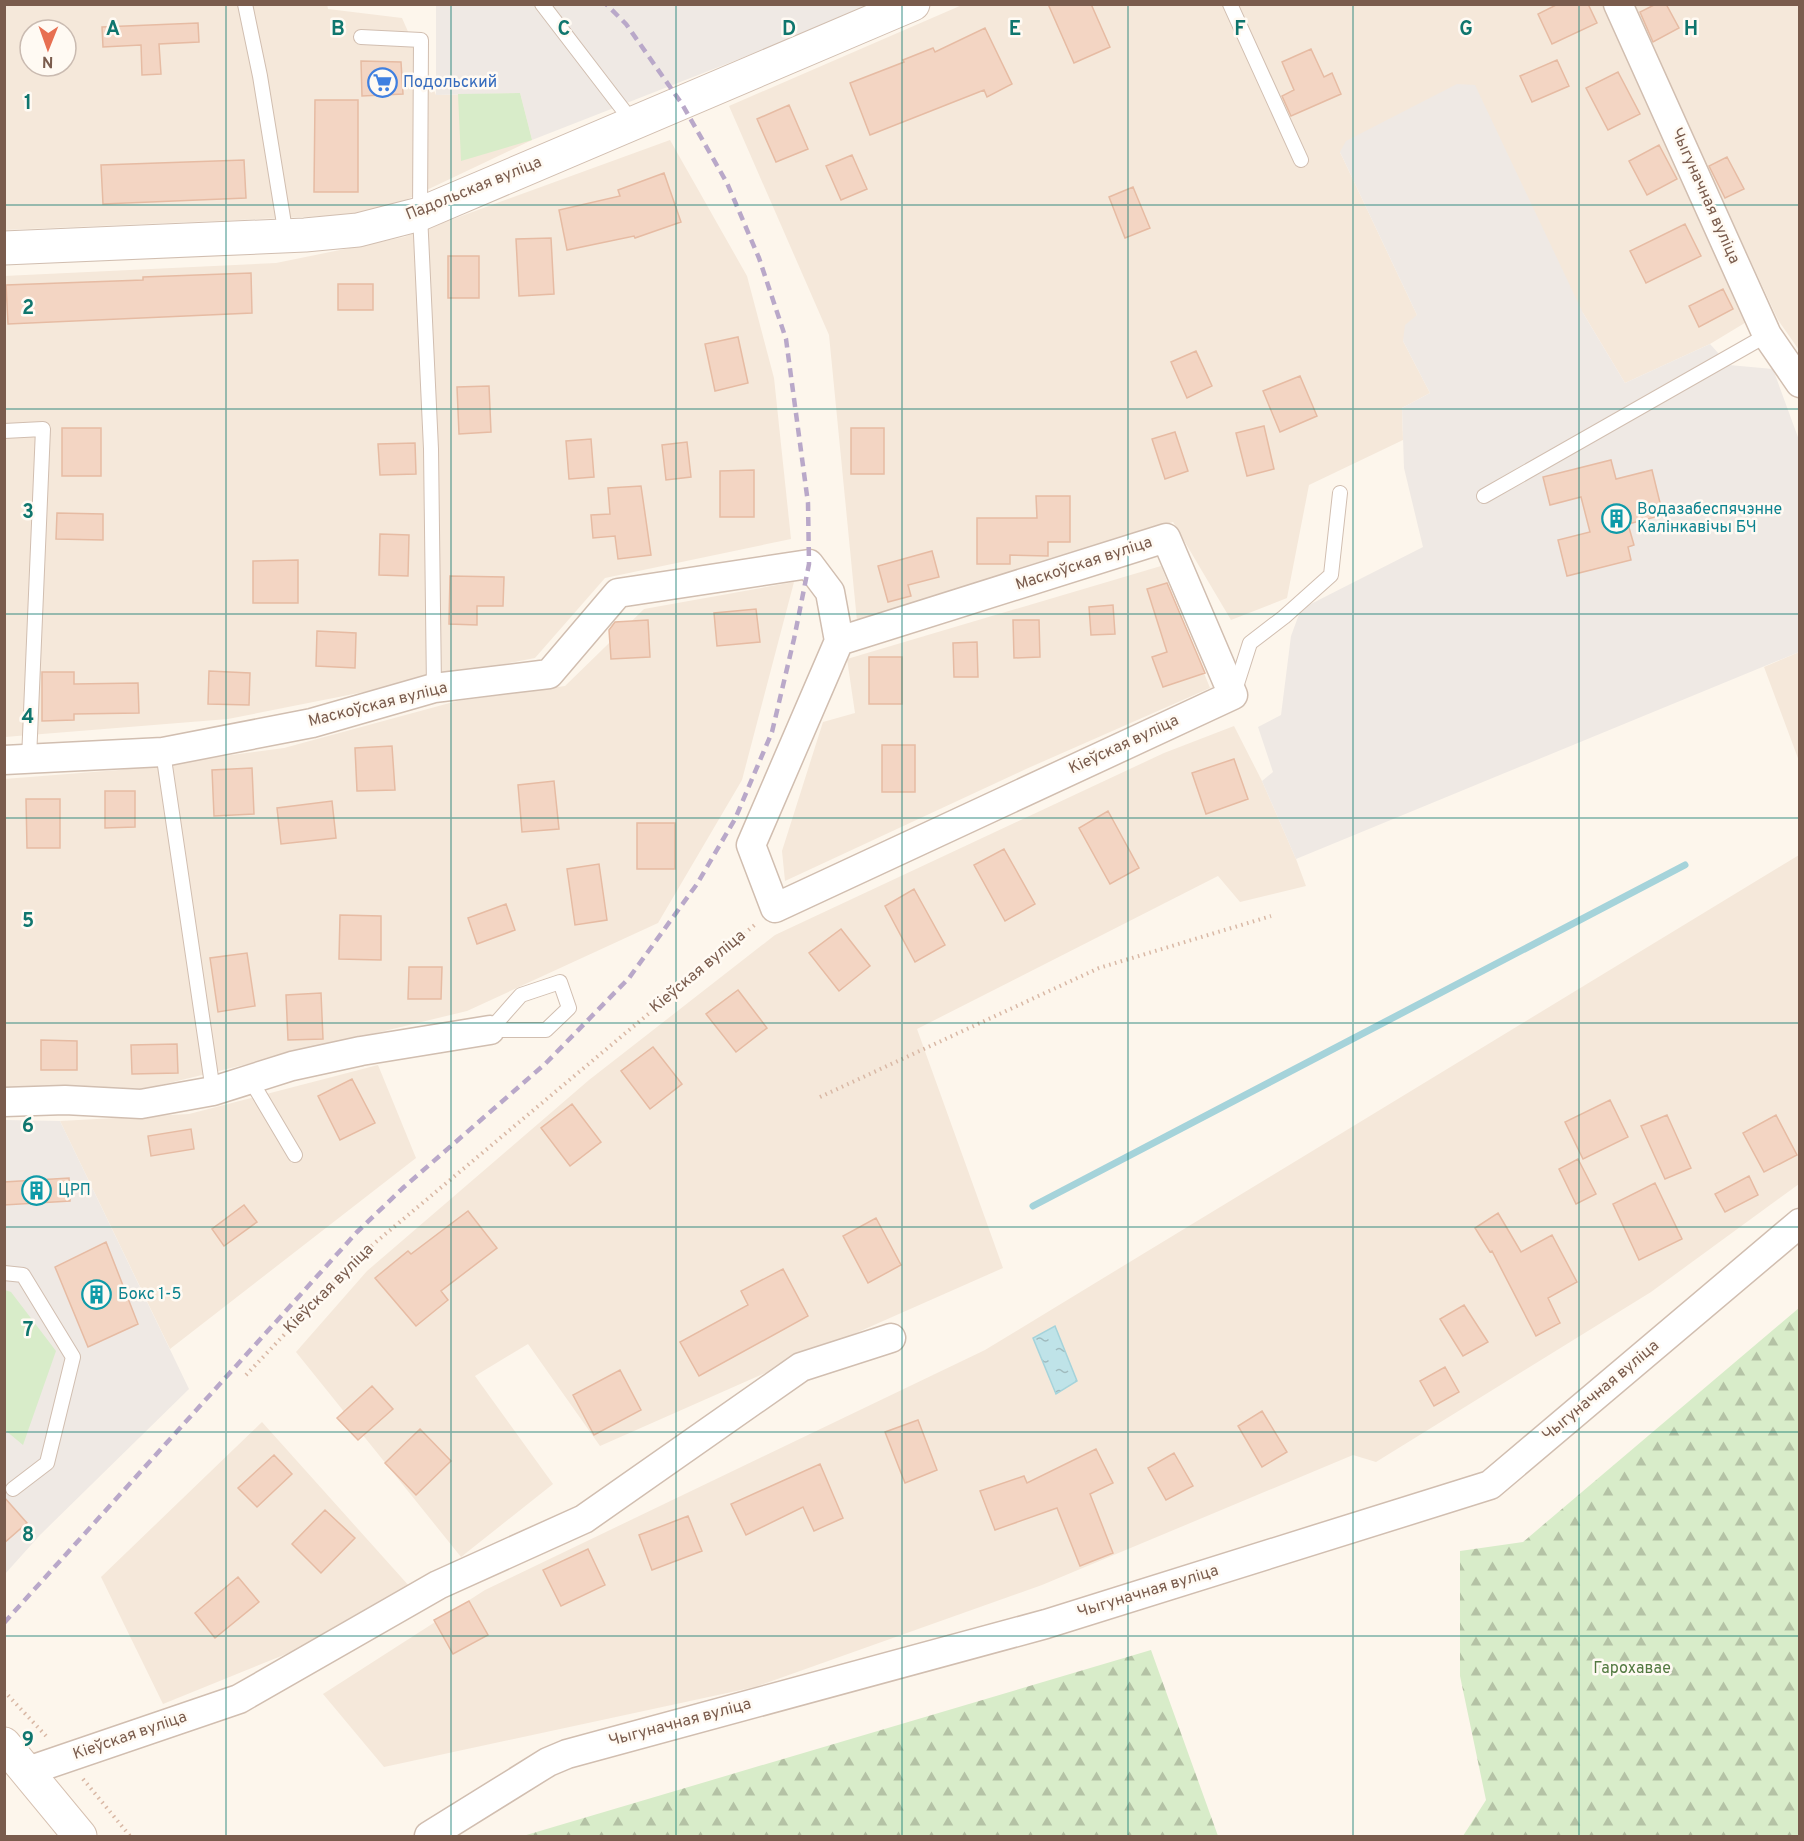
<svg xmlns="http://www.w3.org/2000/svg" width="1804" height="1841" font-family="Overpass,sans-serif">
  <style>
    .residential { fill: #f5e8da; fill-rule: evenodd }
    .industrial { fill: #efe9e4 }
    .forest { fill: url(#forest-firs) }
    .park { fill: #d8ecc9 }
    .water { fill: url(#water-ripples); stroke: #a5d3da; stroke-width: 1.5 }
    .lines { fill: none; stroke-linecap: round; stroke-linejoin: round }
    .stream { stroke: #a5d3da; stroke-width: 7 }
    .building { fill: #f3d5c3; stroke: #e6bba3; stroke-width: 1.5 }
    .service-casing { stroke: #d1beb0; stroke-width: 16 }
    .minor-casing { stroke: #d1beb0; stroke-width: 31 }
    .tertiary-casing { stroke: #d1beb0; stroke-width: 35 }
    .secondary-casing { stroke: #d6c0b0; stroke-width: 35 }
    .path { stroke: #d9b8a5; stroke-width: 4; stroke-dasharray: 1.5 4.5; stroke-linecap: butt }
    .service { stroke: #fff; stroke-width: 14 }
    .minor { stroke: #fff; stroke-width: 28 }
    .tertiary { stroke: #fff; stroke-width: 33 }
    .secondary { stroke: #fff; stroke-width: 33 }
    .rail { stroke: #b9a8c9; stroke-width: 4.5; stroke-dasharray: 9 6; stroke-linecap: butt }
    .grid { fill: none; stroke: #0f766e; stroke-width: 1.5; stroke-opacity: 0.55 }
    .labels { text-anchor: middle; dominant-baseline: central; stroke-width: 5; stroke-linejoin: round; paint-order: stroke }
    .shop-label { font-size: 16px; fill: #366cbe; stroke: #fffaf3; text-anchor: start }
    .street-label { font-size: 16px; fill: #7a5c4d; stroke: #fffaf3 }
    .culture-label { font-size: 16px; fill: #0d838f; stroke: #fffaf3; text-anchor: start }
    .park-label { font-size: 16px; fill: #537a41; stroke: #fffaf3 }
    .grid-label { font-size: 20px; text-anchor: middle; font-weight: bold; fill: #0f766e; stroke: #fffaf3; stroke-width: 5; stroke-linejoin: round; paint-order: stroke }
  </style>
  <defs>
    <pattern id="forest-firs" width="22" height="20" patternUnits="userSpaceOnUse" patternTransform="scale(1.5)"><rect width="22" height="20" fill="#d8ecc9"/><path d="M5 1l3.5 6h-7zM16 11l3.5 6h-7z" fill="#b4c2a5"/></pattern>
    <pattern id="water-ripples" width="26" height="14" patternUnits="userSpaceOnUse" patternTransform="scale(1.5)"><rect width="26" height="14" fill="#bfe3e8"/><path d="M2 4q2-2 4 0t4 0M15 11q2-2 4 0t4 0" fill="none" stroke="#a0bbbe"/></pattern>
  </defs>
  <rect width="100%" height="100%" fill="#fdf6ec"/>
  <!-- residential -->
  <path class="residential" d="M327,4l1,5 74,9 34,77 84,-2 12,47 -156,74 -371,16 -1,-225zM30,30h36v36h-36z
    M962,5h643l148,313 -43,26 -85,39 -42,-70 -243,-161 77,163 -14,26 27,52 -28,15 1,32 -94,45 -22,113 -56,22 -58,-98 -316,99 -28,-286 -100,-229z
    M1632,5h167v345l-21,-30z
    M670,140l77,136 27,102 17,161 -186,39 -70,80 -307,61 -223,18 -1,-461 272,-13 128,-26z
    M1161,566l49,122 -184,81 -241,112 -3,-30 41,-129 32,-9 -8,-54z
    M794,582l-52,198 -84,143 -191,88 -323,78 -79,-4 -60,3 -1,-309 115,-9 165,-22 173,-47 108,-15 79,-77z
    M1799,652v109l-35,-94z
    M1234,726l28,55 34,78 10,27 -66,16 -22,-26 -301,153 86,239 -403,178 -72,-102 -53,32 78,108 -92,73 -165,-205 71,-81 222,-191 186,-145 389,-182z
    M1799,855v329l-148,108 -275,170 -23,-7 -311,130 -287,102 -371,80 -61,-73 162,-104 500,-240z
    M378,1065l38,93 -246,191 -110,-228 129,-7z
    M262,1422l148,165 -104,59 -143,58 -62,-127z"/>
  <!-- industrial -->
  <path class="industrial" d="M436,5h434l-3,4 -335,131 -12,-47 -84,2z
    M1457,84l18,1 108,228 42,70 85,-39 19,21 44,4 26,71v212l-503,207 -34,-78 11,-9 -15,-45 23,-12 10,-79 10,-27 122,-62 -19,-79 -2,-60 28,-15 -27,-52 2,-16 12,-10 -77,-163 6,-11z
    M5,1120l55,1 129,268 -149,146 -35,39z"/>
  <!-- forest -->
  <path class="forest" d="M1799,1308v528h-336l23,-36 -26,-124v-125l63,-9z
    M1151,1650l67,186h-695z"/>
  <!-- park -->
  <path class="park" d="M520,93l12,47 -71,21 -3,-67z
    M5,1290l6,2 45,59 -33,94 -18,-15z"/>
  <!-- water -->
  <path class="water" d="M1055,1326l22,55 -21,13 -23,-56z"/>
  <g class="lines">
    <!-- stream -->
    <path class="stream" d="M1033,1206l652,-341"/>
  </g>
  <!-- building -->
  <path class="building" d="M1048,4h43l19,43 -36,16z
    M1558,4h30l9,19 -45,21 -14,-30z
    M1656,4h10l13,24 -26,14 -13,-30z
    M198,23l1,19 -40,2 2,30 -19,1 -1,-30 -38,2 -1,-20z
    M985,28l27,56 -25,13 -3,-7 -114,45 -20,-52 54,-21 -1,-2 30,-12 2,4z
    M1311,49l13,28 8,-4 9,21 -50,22 -9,-20 12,-6 -12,-28z
    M1557,60l12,26 -37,16 -12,-26z
    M361,61l40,1 2,32 -41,2z
    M1618,72l22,42 -32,16 -22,-42z
    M315,100h43v92h-44z
    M789,105l19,44 -32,13 -19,-43z
    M1659,145l18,34 -30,16 -18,-34z
    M852,155l15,34 -26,11 -15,-34z
    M1727,157l17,32 -19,9 -16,-32z
    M244,160l2,38 -143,6 -2,-39z
    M664,173l17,49 -46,16 -1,-2 -67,14 -8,-40 61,-14 -2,-6z
    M1133,187l17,41 -25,10 -16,-41z
    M1685,224l16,32 -55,27 -16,-32z
    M551,238l3,56 -35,2 -3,-57z
    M448,256h31v42h-31z
    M251,273l1,40 -244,11 -2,-39 137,-5v-3z
    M338,284h35v26h-35z
    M1723,289l10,20 -34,18 -10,-21z
    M738,337l10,46 -33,8 -10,-47z
    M1196,351l16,35 -25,12 -16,-36z
    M1300,376l17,40 -37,16 -17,-41z
    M489,386l2,46 -32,2 -2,-47z
    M1264,426l10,43 -27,7 -11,-43z
    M62,428h39v48h-39z
    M851,428h33v46h-33z
    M1175,432l13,39 -23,8 -13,-40z
    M591,439l3,38 -25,2 -3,-38z
    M687,442l4,35 -25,3 -4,-35z
    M415,443l1,31 -36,1 -2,-31z
    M1611,460l5,19 36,-9 11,45 -35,9 6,21 -6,2 3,13 -64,16 -9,-36 32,-8 -9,-35 -31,8 -7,-28z
    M754,470v47h-34v-46z
    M641,486l10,69 -33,4 -3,-23 -22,2 -2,-23 19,-1 -2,-26z
    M1036,496h34v46h-22v14l-38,-1v9h-33v-46h60z
    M57,513l46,1v26l-47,-1z
    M380,534l29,1 -1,41 -29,-1z
    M932,551l7,26 -31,8 3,11 -23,6 -10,-36z
    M298,560v43h-45v-42z
    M450,576l54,1 -1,29h-26v19l-28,-1z
    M1167,583l38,90 -42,14 -11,-30 15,-5 -20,-63z
    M1113,605l2,29 -24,1 -2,-28z
    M756,609l4,33 -43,4 -3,-33z
    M648,620l2,37 -39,2 -2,-29 6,-8z
    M1013,620h26l1,37 -26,1z
    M317,631l39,2 -1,35 -39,-2z
    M977,642l1,35h-24l-1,-34z
    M869,657h33v47h-33z
    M209,671l41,2 -1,32 -41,-1z
    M42,672h32v12l64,-1 1,30 -65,1v6l-32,1z
    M882,745h33v47h-33z
    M392,746l3,44 -38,1 -2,-43z
    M1234,759l14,40 -42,15 -14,-41z
    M252,768l2,46 -40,2 -2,-46z
    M554,781l5,48 -37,3 -4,-47z
    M105,791h30v36l-30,1z
    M26,799h34v49h-33z
    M332,801l4,37 -55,6 -4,-36z
    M1108,811l31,57 -29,16 -31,-56z
    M637,823h38v46h-38z
    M1004,849l31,55 -30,17 -31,-56z
    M599,864l8,56 -32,5 -8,-56z
    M914,889l31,56 -30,17 -30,-56z
    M506,904l9,26 -38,14 -9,-26z
    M340,915l41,1v44l-42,-1z
    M841,929l29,37 -31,25 -30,-38z
    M247,953l8,53 -37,6 -8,-54z
    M409,967h33l-1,32h-33z
    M738,990l29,38 -31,24 -30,-38z
    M321,993l2,46 -35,1 -2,-45z
    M41,1040l36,1v29h-36z
    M177,1044l1,29 -46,1 -1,-29z
    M653,1047l29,37 -32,25 -29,-38z
    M352,1079l23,44 -35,17 -22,-44z
    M1610,1100l18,37 -45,22 -18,-37z
    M572,1104l29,38 -31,24 -29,-38z
    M1667,1115l24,53 -26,11 -24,-53z
    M1776,1115l21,40 -33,17 -21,-39z
    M191,1129l3,20 -43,7 -3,-20z
    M1578,1159l18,35 -20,10 -17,-35z
    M1749,1176l9,19 -33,17 -10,-18z
    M69,1178l1,23 -66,4v-23z
    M1655,1183l27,56 -43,21 -26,-56z
    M244,1205l13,17 -33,24 -12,-17z
    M468,1211l29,37 -56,43 7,9 -32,26 -41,-48 33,-27 3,3z
    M1498,1213l23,39 31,-17 25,47 -29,16 12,25 -24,13 -44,-85 -2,1 -15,-24z
    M876,1218l25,47 -33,18 -25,-47z
    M106,1242l32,82 -50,23 -33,-80z
    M783,1269l25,47 -109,60 -19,-34 68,-37 -7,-14z
    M1464,1305l24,37 -25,14 -23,-37z
    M1445,1367l14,25 -25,14 -14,-25z
    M620,1370l21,40 -47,25 -21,-40z
    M372,1386l21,23 -35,31 -21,-22z
    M1262,1411l25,41 -25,15 -24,-41z
    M918,1420l19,50 -32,13 -20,-51z
    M420,1429l31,32 -35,34 -31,-32z
    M1096,1449l17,34 -23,11 23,59 -33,13 -23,-58 -62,22 -15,-39 44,-15 3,7z
    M1174,1453l19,33 -27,14 -18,-32z
    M274,1455l18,19 -35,33 -19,-19z
    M820,1464l23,54 -29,13 -11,-24 -57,28 -15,-31z
    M4,1497l23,26 -23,20z
    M325,1510l30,28 -34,35 -29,-29z
    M688,1516l14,35 -50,19 -13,-35z
    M588,1549l17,36 -44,21 -18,-36z
    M238,1577l21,25 -44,36 -20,-25z
    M469,1601l19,34 -35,19 -19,-34z"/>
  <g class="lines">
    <defs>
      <path id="service" d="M245,4l15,72 26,160
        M542,4l92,120
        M1230,4l71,156
        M361,37l60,3 -1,174 11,235 3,239
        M4,431l39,-2 -14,330
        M1484,496l283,-161
        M1235,690l15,-47 34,-26 47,-42 9,-82
        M163,752l50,339
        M560,982l9,26 -23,22h-56l31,-35z
        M250,1079l45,76
        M4,1273l19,2 50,82 -26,106 -34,26"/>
      <path id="minor" d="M1618,4l149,331 33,48
        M1166,538l67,157 -458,213 -24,-63 88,-204z
        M4,760l159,-8 149,-29 122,-35 115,-14 69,-81 191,-29 21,28 9,49
        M4,1102l61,-2 76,4 72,-13 79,-25 69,-15 129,-21
        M28,1771l211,-72 199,-114 146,-66 217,-152 90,-29
        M429,1836l119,-74 19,-8 479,-130 444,-139 310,-262"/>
      <path id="tertiary" d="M4,248l301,-13 53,-5 62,-16 493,-210"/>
      <path id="secondary" d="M4,1744l76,92"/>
    </defs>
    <!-- service casing -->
    <use href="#service" class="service-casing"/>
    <!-- minor casing -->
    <use href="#minor" class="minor-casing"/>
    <!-- tertiary casing -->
    <use href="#tertiary" class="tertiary-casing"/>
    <!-- secondary casing -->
    <use href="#secondary" class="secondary-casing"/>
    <!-- path -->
    <path class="path" d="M820,1097l279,-129 172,-52
      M246,1375l112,-118 399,-334
      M4,1691l43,46
      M83,1779l47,57"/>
    <!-- service -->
    <use href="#service" class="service"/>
    <!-- minor -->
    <use href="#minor" class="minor"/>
    <!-- tertiary -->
    <use href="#tertiary" class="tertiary"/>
    <!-- secondary -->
    <use href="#secondary" class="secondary"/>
    <!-- rail -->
    <path class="rail" d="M4,1623l353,-391 47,-45 141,-123 84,-86 68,-94 38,-65 37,-87 22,-93 15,-75 -1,-61 -22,-164 -27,-81 -32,-75 -45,-79 -56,-80 -20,-20"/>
  </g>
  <!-- grid -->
  <path class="grid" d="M226,4v1832M451,4v1832M676,4v1832M902,4v1832M1128,4v1832M1353,4v1832M1579,4v1832M4,205h1796M4,409h1796M4,614h1796M4,818h1796M4,1023h1796M4,1227h1796M4,1432h1796M4,1636h1796"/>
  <!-- icons -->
  <defs>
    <symbol id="supermarket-ring" viewBox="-11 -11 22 22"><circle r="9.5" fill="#fffaf3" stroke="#3f7fe0" stroke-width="1.5"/><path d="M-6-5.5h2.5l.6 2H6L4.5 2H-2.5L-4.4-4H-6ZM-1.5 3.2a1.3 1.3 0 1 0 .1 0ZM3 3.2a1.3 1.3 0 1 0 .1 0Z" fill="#3f7fe0"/></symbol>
    <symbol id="building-ring" viewBox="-11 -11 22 22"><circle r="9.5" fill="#fffaf3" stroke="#0f9aa8" stroke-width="1.5"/><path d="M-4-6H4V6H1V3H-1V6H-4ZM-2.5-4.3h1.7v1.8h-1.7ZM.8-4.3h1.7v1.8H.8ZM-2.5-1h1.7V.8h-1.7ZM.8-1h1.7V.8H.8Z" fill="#0f9aa8"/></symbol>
  </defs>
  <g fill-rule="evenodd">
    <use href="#supermarket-ring" x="366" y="66" width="33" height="33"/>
    <use href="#building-ring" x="1600" y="502" width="33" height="33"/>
    <use href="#building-ring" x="20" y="1174" width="33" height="33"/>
    <use href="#building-ring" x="80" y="1278" width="33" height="33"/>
  </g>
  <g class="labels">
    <!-- shop labels -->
    <g class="shop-label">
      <text x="403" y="83">Подольский</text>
    </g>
    <!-- street labels -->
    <g class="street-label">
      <text transform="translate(474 189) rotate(-22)">Падольская вуліца</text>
      <text transform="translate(1705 196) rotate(66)">Чыгуначная вуліца</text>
      <text transform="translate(1084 564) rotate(-18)">Маскоўская вуліца</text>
      <text transform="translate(378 705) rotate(-14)">Маскоўская вуліца</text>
      <text transform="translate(1124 745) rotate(-25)">Кіеўская вуліца</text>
      <text transform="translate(698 972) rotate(-40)">Кіеўская вуліца</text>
      <text transform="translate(329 1289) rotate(-45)">Кіеўская вуліца</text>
      <text transform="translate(1601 1391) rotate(-40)">Чыгуначная вуліца</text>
      <text transform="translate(1148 1592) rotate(-17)">Чыгуначная вуліца</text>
      <text transform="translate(680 1723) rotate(-15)">Чыгуначная вуліца</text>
      <text transform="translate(130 1736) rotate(-19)">Кіеўская вуліца</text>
    </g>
    <!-- culture labels -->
    <g class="culture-label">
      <text x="1637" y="510">Водазабеспячэнне<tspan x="1637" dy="18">Калінкавічы БЧ</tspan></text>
      <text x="58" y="1191">ЦРП</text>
      <text x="118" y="1295">Бокс 1-5</text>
    </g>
    <!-- park labels -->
    <g class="park-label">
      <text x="1632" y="1669">Гарохавае</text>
    </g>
  </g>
  <g class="grid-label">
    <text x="113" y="35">A</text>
    <text x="338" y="35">B</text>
    <text x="564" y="35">C</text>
    <text x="789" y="35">D</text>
    <text x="1015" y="35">E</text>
    <text x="1240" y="35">F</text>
    <text x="1466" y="35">G</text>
    <text x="1691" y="35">H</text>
    <text x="28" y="109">1</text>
    <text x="28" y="314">2</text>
    <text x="28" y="518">3</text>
    <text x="28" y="723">4</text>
    <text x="28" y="927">5</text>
    <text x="28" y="1132">6</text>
    <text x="28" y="1336">7</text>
    <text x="28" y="1541">8</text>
    <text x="28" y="1746">9</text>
  </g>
  <!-- border -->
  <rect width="1804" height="1841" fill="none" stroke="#7a5c4d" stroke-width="12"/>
  <!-- north arrow -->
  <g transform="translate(48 48) rotate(181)"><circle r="28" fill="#fffaf3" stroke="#cabbb1" stroke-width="1.5"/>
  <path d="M0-4.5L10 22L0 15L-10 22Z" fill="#e76f51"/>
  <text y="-9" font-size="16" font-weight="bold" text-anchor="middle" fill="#7a5c4d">N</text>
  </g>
</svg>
